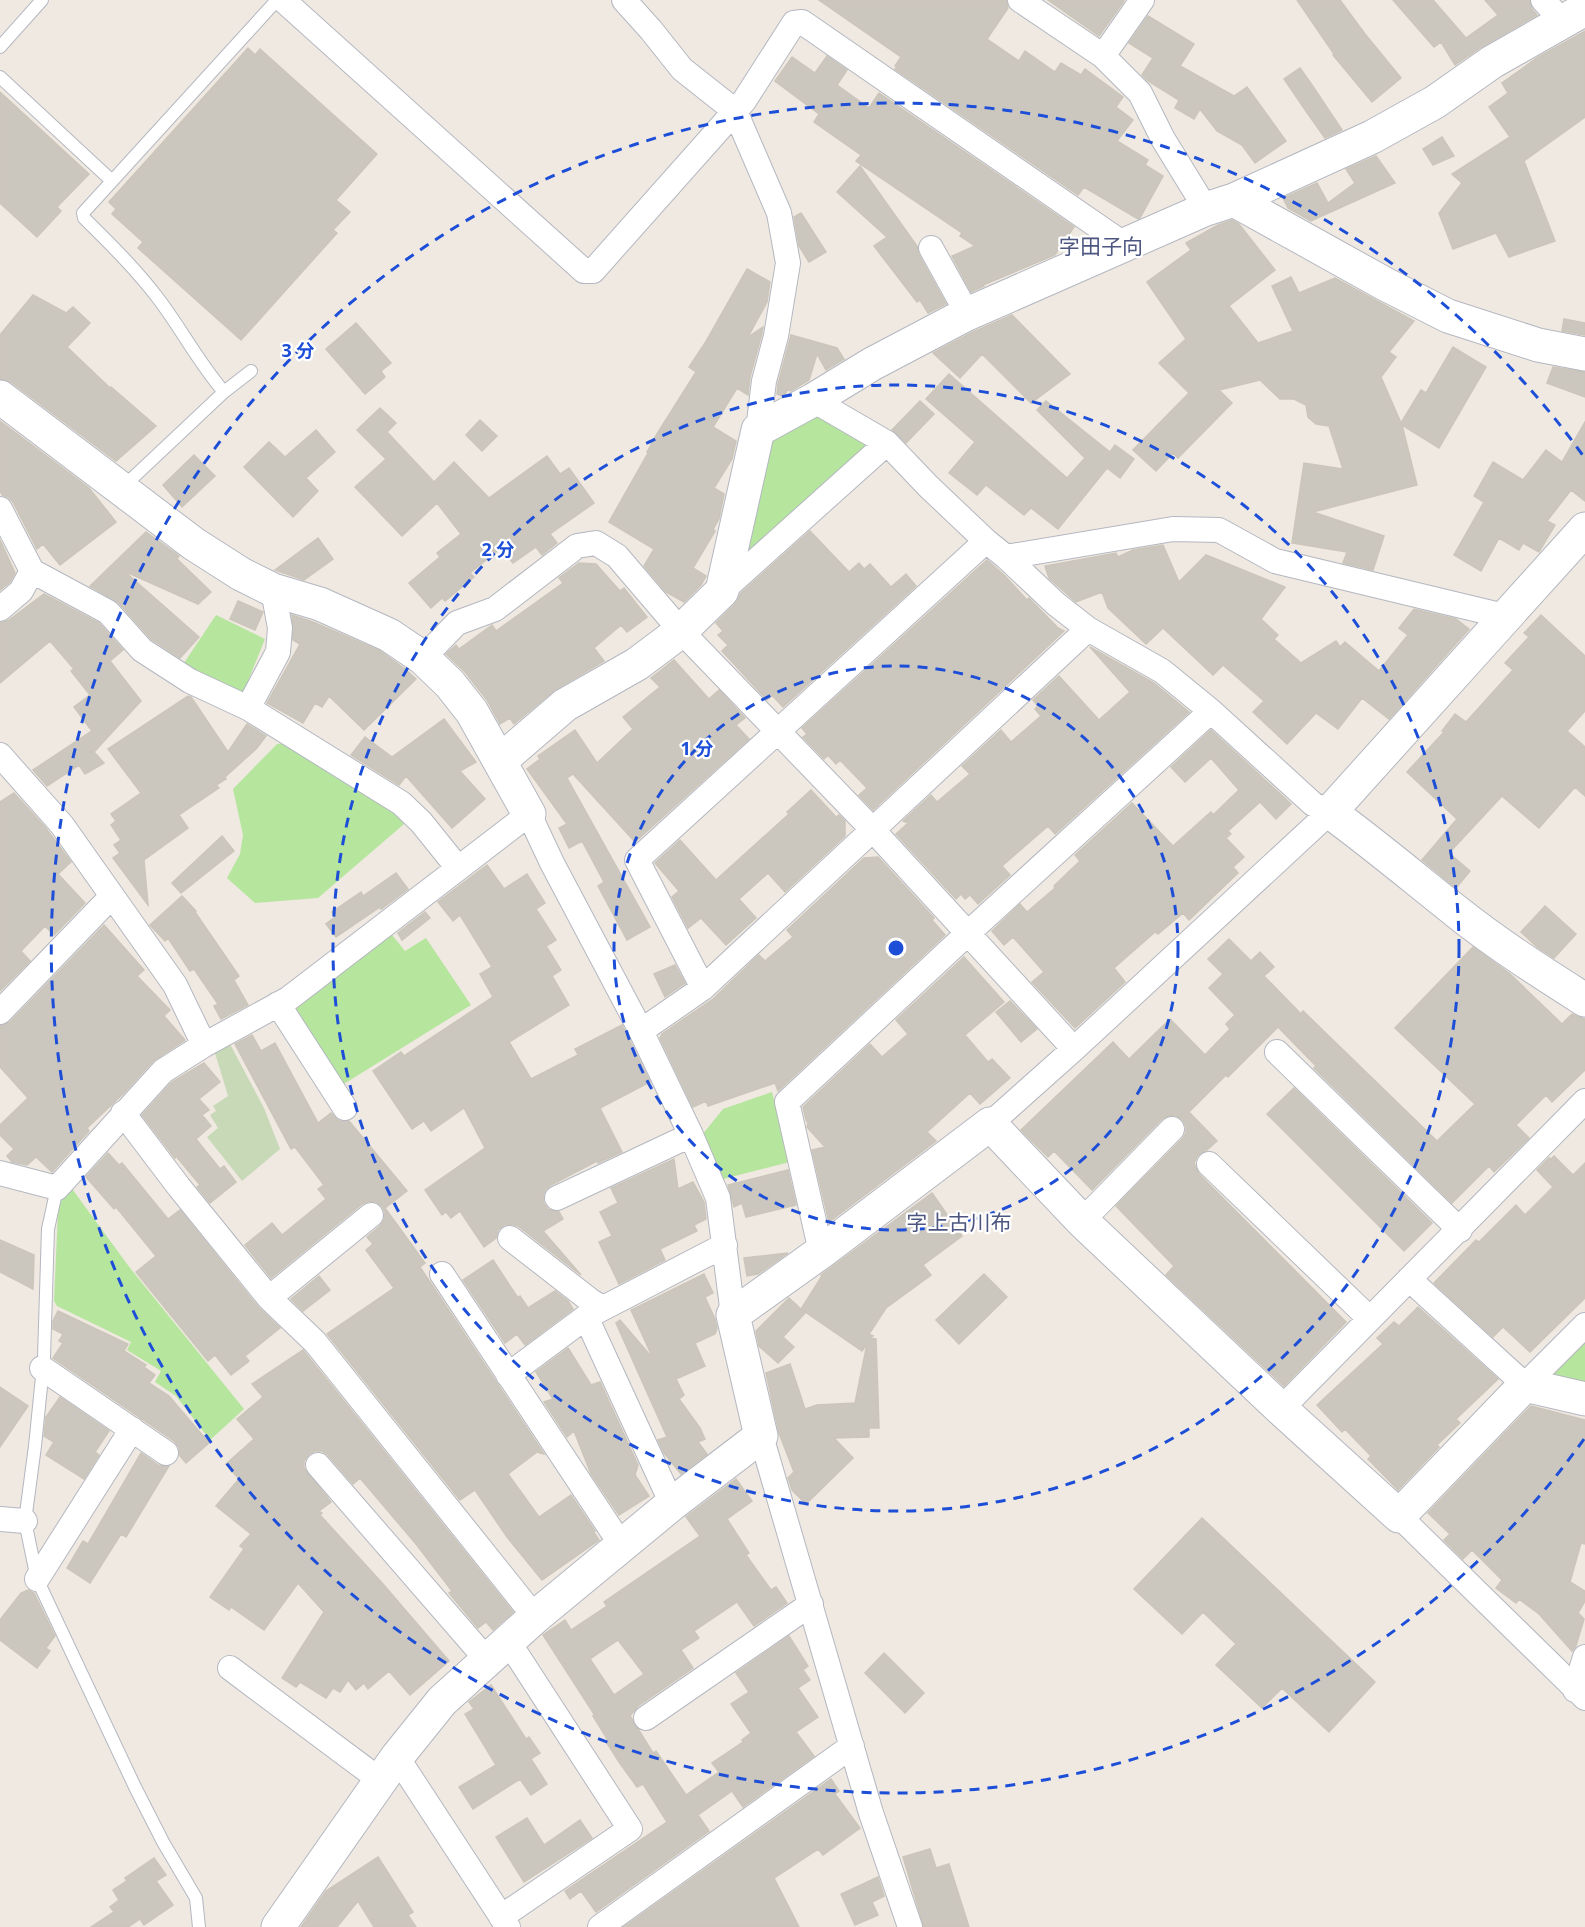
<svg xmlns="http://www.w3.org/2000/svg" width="1585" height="1927" font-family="'Open Sans','Noto Sans JP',sans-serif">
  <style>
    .green { fill: #b6e59e }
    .cemetery { fill: #c8d9b8 }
    .building { fill: #cbc7bf; stroke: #cbc5ba; stroke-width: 1.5; fill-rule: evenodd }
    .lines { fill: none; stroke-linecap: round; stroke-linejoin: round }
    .lane-casing { stroke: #b4b7c1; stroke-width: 14 }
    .street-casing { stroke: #b4b7c1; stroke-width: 26 }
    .secondary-casing { stroke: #b4b7c1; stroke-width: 35 }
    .lane { stroke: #fff; stroke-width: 12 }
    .street { stroke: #fff; stroke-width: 24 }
    .secondary { stroke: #fff; stroke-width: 33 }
    .ring { fill: none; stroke: #1d4ed8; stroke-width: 3; stroke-dasharray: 10 8 }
    .labels { text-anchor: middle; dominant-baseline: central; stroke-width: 4.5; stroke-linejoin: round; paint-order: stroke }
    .quarter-label { font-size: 21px; fill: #4d5680; stroke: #fff }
    .centre { fill: #1d4ed8; stroke: #fff; stroke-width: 3 }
    .ring-label { font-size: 18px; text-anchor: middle; font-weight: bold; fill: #1d4ed8; stroke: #fff; stroke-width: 4.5; stroke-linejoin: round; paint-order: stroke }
  </style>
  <rect width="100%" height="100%" fill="#efe9e1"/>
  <!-- green -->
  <path class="green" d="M816,410l47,27 6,13 -125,110 28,-123z
    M216,615l49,24 -23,57 -62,-27z
    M289,743l122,75 -93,80 -63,5 -28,-25 13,-24 3,-19 -10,-46 44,-45z
    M388,930l17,21 21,-13 45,67 -132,82 -46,-79z
    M772,1092l18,70 -67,17 -21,-44 21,-26z
    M70,1186l60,82 114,141 -34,31 -34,-44 -21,-14 6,-11 -34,-21 4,-8 -74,-36 -3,-5 4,-90 3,-10z
    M1585,1341v44l-32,-10z"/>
  <!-- cemetery -->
  <path class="cemetery" d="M230,1044l34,64 16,41 -38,32 -35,-44 11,-9 -8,-13 6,-4 -3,-5 15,-10 -13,-43z"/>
  <!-- building -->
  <path class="building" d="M819,0h187l2,8 -21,31 32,22 6,-10 30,21 6,-9 20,12 4,-6 38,28 -7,10 17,13 -16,21 31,19 -3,5 18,11 -23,42 -2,1 -54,-32 -6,8 -183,-126 2,-1 -2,-2 6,-9z
    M1048,0h75l1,1 -25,35z
    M1297,0h43l25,34 36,44 -29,24 -39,-47 1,-1z
    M1393,0h40l33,38 32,-23 -13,-15h44l3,9 5,6 -54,31 -28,19 -14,-23 -7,5z
    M1148,16l46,28 -14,22 54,30 13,-9 39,54 -31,22 -13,-18 -25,-14 -17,-22 -6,10 -19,-11 4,-8 -31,-19 -6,-6 11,-17 -24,-15z
    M1585,31v86l-61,44 31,80 -46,16 -13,-24 -43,16 -14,-36 23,-30 -10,-9 58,-37 -21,-30 19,-14 -6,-10 35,-25z
    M248,48l7,7 5,-6 117,105 -41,46 14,12 -17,18 4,3 -96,107 -103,-92 5,-6 -31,-28 4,-5 -7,-7z
    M827,56l20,14 -10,15 32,23 10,-15 195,134 -19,28 -72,30 1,1 -13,6 -19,-36 23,-10 -15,-10 2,-3 -106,-72 5,-6 -47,-33 5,-8 -44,-33 17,-24 23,16z
    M1300,68l12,17 30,45 -17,8 -17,-24 -24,-35z
    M0,92l89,82 -32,33 4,4 -24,26 -37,-34z
    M1442,137l12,19 -21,9 -10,-16z
    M1376,156l19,27 -84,38 -23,-13 -5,-10 34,-15 11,20 27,-20 -9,-14z
    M860,166l57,80 2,9 27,49 -18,9 -8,-13 -3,2 -43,-56 13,-9 -50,-45z
    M801,213l25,39 -17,10 -10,-16 -5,-29z
    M1232,220l7,4 36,46 -46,36 29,37 35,-12 -21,-45 19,-9 8,16 36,-15 79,43 -25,31 7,5 -15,20 20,46 20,-33 5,3 27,-46 33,20 -47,81 -37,-23 15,60 -104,27 71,24 -11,34 -30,-7 4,-11 -55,-9 12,-80 39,6 -14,-43 -13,-2 -8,-7 -2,-12 -12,-6h-14l-20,-19 -41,10 13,13 -54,55 -5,-5 -17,18 -23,-21 56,-57 -30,-30 27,-24 -39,-57 44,-32 -5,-7 32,-18z
    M747,269l23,13 -3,20 -19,35 15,-10 -1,6 -12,44 -2,18 -11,-7 -24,39 23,14 -4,18 -18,29 10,6 -5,25 -6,10 2,2 -22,37 13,8 -5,9 -17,17 -18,-10 -22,-26 10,-17 -45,-27 39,-69 -1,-1 10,-18 39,-62 -7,-5 16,-24z
    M33,295l33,18 7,-6 17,16 -23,24 43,41 1,-1 45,39 -40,35 -105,-79 -11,-3v-44z
    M1012,315l58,59 -39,29 -49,-49 -22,24 -27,-25 40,-21z
    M1564,319l21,4v12l-23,-4z
    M356,323l35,40 -10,8 4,6 -20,17 -39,-45z
    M791,335l46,13 7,11 -18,11 -9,-16 -8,26 -18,11 -4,-1 -1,3 -4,3 -5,-2 1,-10z
    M1553,367l32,5v25l-38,-14z
    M949,374l118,104 18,-20 -48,-48 9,-9 64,51 5,-7 19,14 -14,19 -13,-10 -49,61 -27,-21 -7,7 -38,-30 -9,10 -28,-22 26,-31 -49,-43z
    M920,401l14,13 -28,29 -14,-13z
    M380,408l16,15 -9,9 47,50 20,-20 35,36 58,-42 13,18 9,-6 25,35 -44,31 7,9 -15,12 -6,-8 -23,16 -12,-15 -31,25 4,4 -29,24 -3,-3 -11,10 -22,-25 31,-26 -3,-4 24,-19 -24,-31 -35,33 -47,-49 31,-28 -29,-29z
    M480,420l17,16 -15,15 -16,-16z
    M0,421l89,67 27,34 -56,43 -17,-21 -6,5 -24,-47 -5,-5 -6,-2 -2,-5z
    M1585,422v79l-14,-11 -24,31 8,4 -16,27 -16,-9 -4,7 -20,-12 -18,33 -27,-16 30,-53 -10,-6 19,-34 30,18 23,-30 16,12z
    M316,430l19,22 -29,26 12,13 -25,26 -49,-50 25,-25 16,15z
    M194,455l21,21 -33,31 -19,-22z
    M810,531l39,41 10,-9 5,6 6,-5 21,23 15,-13 10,12 -133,121 -11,-12 -5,5 -45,-49 6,-6 -10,-10 5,-4 -7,-8 19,-19 6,-11z
    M146,532l33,24 -2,3 34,33 -13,12 -74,-33 75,66 -19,21 -29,-19 -33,-37 -28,-16z
    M318,538l15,21 -29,21 -29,-10z
    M0,540l15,33 -5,9 -10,8z
    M1163,545l16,37 27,-27 79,32 -24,32 17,16 -4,4 27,24 35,-22 4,6 5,-5 34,29 29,-36 -9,-7 15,-19 42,10 13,10 -80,90 -27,-21 -24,31 -22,-16 -29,31 -34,-32 11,-11 -41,-36 -10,10 -50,-47 -17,16 -38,-36 -6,-16 -26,10 -27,-24 -4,-12 71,-13 2,4 15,-7z
    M987,560l18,16 22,24 2,-2 29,30 6,3 -191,179 -14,-15 8,-7 -27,-28 -4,4 -8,-9 -4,4 -21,-22 4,-3 -5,-6z
    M579,563l17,1 24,27 4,-3 23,29 -20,15 -6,-7 -27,23 10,13 -48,28 -42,35 -4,-6 -10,6 -13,-24 -22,-28 -19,-18 10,-9 3,4 33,-24 4,6 67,-48 -4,-5z
    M44,594l55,29 24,27 -13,11 31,40 -47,51 10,11 -19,11 -6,-9 -32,21 -14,-16 59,-39 -18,-24 16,-12 -19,-24 3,-2 -24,-28 -50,42v-60l9,-3z
    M238,601l25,11 -8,18 -25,-11z
    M292,615l21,7 67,29 25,18 11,10 -52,51 -35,-34 -7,11 -7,-4 -12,20 -36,-20 33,-59 -7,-4z
    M1541,615l44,41v55l-18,20 18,16v49l-10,-9 -36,41 -37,-32 -53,57 21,18 -14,17 -34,-28 35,-41 -50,-47 37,-40 -2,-1 13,-17 11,8 47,-52 -8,-7 24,-26 -5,-4z
    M1090,647l64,36 35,29 -134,122 -7,-8 -46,40 8,9 -32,29 -8,-9 -5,4 -4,-5 -5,5 -60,-65 12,-11 -5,-2 28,-26 6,7 33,-28 -8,-8 39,-36 10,12 30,-26 -6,-7 3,-3 -5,-6 26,-24 40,44 31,-28z
    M674,660l35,39 10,-9 26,28 -9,7 13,14 -114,103 -62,-68 -6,4 83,149 -23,13 -29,-54 6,-4 -22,-41 -13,7 -10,-20 8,-4 -40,-55 13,-10 -2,-3 37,-26 22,33 36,-34 -10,-12 37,-30 -9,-9z
    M188,696l3,1 37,55 19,-28 19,12 -9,12 -32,29 1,2 -10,6 3,3 -40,27 9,13 -44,32 4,45 -35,-47 7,-5 -6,-8 7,-5 -10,-15 5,-4 -5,-7 30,-21 -33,-44z
    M444,719l32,43 -16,9 25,28 -33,29 -46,-52 -7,9 -48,-30 14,-18 27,20z
    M1211,730l80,74 -15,15 -16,-17 -32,29 3,3 -5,4 18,19 -11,10 5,6 -49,47 -6,-7 -25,21 -3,-2 -41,36 11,14 -50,46 -43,-46 12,-10 -31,-35 -9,8 -12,-14 28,-27 7,8 28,-24 -1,-2 26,-25 -5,-6 57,-52 41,43 38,-34 2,3 26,-25 -28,-32 -26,24 -14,-15z
    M811,790l25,27 3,-2 6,6v15l-60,56 -17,-19 -29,26 17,19 -30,27 -25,-27 -13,10 -16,-31 7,-6 -24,-28 25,-23 36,40 73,-66 -2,-2z
    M14,793l31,34 26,35 -13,12 27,29 -31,32 -9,-9 -24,25 9,10 -30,30v-189z
    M222,836l12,15 -53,42 -9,-10z
    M878,857l56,61 -2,2 13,15 -167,156 -3,-8 -67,23 -2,-5 -13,6 -33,-69 2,-4 51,-35 46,-44 6,6 28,-24 -6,-7 77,-72z
    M487,865l17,24 23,-15 18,29 -9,6 20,31 -10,6 15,24 -9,6 17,29 -60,37 22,37 47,-24 -3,-6 47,-24 28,57 -50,26 22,44 -24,11 -1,-2 -46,24 -5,4 -3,7 1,8 4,5 11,3 4,7 -20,12 38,44 -63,-49 -7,-2 -7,1 -6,5 -2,8 -12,9 -24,-36 -9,7 -5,-6 -4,3 -17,-25 60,-42 -21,-40 -33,23 -7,-10 -12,8 -39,-58 28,-19 3,4 89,-59 -13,-23 12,-7 -32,-52 -7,6 -15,-19z
    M396,873l12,16 -27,20 -1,-2 -44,30 -10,-13 9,-7 -3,-5 29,-20 2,4z
    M182,896l14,15 -1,1 44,64 -5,4 14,25 -27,14 -7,-13 4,-2 -24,-35 -4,2 -22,-33 -3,3 -15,-16z
    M1545,906l31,28 -22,24 -17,-11 -16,-15z
    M425,912l5,6 -28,22 -4,-7z
    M104,925l40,45 -7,6 33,34 -6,6 21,24 -32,21 -28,31 -38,36 2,3 -37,41 -16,-15 -9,8 -15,-3 -5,-6 7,-7 -14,-14v-10l28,-27 -28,-31v-41l10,-4z
    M1229,939l22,22 9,-9 14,15 -10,9 37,38 2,-3 134,130 38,-37 -80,-76 78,-81 37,27 52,50 10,-10 13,5v51l-33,32 -6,-7 -30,30 13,13 -35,34 -5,-6 -37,37 -138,-135 2,-2 -38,-39 -50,50 -2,-2 -37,37 28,29 -10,9 -9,5 -4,8 5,11 147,148 -62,64 -118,-111 8,-9 -58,-60 67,-68 3,-5v-7l-4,-7 -7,-4 -7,1 -6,3 -70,71 -38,-39 -6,6 -27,-27 92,-88 16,17 41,-40 35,36 25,-26 -4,-5 9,-9 -26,-27 14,-14 -15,-15z
    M964,957l40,45 -39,33 23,27 4,-3 18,19 -30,26 -10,-11 -43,39 9,9 -107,81 -17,-72 13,-3 -18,-20 1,-4 -2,-3 -3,-13 67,-63 12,13 26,-23 -12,-14z
    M675,965l10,18 -20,14 -11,-23z
    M1010,1001l27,28 -16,13 -25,-30z
    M252,1035l9,16 14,-8 43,80 13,-10 8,8h10l58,70 -22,17 40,55 -5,4 124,187 -7,-2 -29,22 31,43 32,-22 24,36h-2l6,9 -57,40 -35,-43 -32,-47 -15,10 -133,-166 67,-46 -28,-38 7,-6 -6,-7 13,-11 4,-6 1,-8 -3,-6 -6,-4 -7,-1 -7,3 -91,74 -26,-33 27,-22 10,12 44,-36 -8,-10 6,-4 -29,-38 -4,2 -56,-105z
    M204,1063l16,19 -21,17 10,11 -7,5 9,11 -15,13 24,30 4,-3 12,16 -26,21 -13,-16 3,-2 -24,-29 -1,2 -33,-43 30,-33z
    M1294,1088l138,135 -28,28 -137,-137z
    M108,1153l11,12 3,-2 46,56 12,-9 78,97 22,21 -35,28 4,5 -18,14 -16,-20 -7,6 -72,-89 20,-16 -40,-49 -2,2 -28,-32z
    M1554,1156l19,19 12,-12v135l-55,54 -27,-25 -10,10 -59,-54 42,-43 3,2 37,-37 9,10 28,-28 -16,-17 12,-12 2,1z
    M674,1159l4,30 15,-7 11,20 2,17 -12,6 3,6 -37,18 5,11 -46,24 -20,-42 13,-6 -12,-24 18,-9 -7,-15z
    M788,1170l8,35 -50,12 -4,-14 -8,4 -6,-22z
    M932,1193l30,43 -39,29 8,10 -45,33 -17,26 4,2 -2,2 5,1 3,89h-10v9l-35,1 19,20 -47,46 -14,-14 -4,-12 6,-6 -15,-39 -13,-60 24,-9 15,45 12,-4 38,-2 12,-59 -5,7 -61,-42 21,-33 -1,-1z
    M0,1240l34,15 -1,34 -33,-17z
    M788,1253l-30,21 -11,2 -3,-18z
    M493,1260l25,38 2,-2 8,12 27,-17 13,10 5,8 -48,36 -8,-11 -12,9 -42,-63z
    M704,1274l9,19 -8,4 10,22 2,10 -2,5 -20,9 10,23 -29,13 8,16 -5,4 21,29 5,11 -7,3 9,12 -26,20 -17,-21 -6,-13 9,-3 -51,-114 4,-3 30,35 1,-1 -20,-44z
    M984,1274l23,23 -48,47 -23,-24z
    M319,1276l11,14 -27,21 -12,-12z
    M789,1298l16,15 -22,24 11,10 -16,16 -19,-17 -3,-15z
    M1418,1307l80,72 -42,40 4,4 -23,22 2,2 -41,43 -30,-31 3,-3 -26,-27 -3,3 -25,-27 66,-61 -6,-6 17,-16 5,4z
    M58,1311l70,33 -4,7 22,14 -2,2 11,8 -6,8 20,13 40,47 -23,20 -6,-7 -1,-9 -5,-6 -121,-83 10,-15 -4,-2 4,-7 -10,-5v-8z
    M568,1348l23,37 9,-3 38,83 -3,10 14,21 -30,19 -28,-41 -17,-43 -7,6 -23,-35 9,-3 -17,-27z
    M303,1350l210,262 -20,18 -7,-8 -8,6 -29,-35 3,-2 -36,-47 -56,-66 -7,6 -25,-29 -6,-4h-7l-6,3 -5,7v7l27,34 -12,9 3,2 -2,2 63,69 66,77 -39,34 -21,-24 -21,18 -4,-6 -8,7 -8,-10 -8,12 -7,-4 -7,10 -26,-16 -4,5 -14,-9 42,-66 -26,-29 -34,47 -33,-23 -2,3 -19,-13 34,-48 -4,-3 11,-12 -35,-28 23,-27 -13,-15 28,-25 -17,-20 26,-22 -11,-13z
    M0,1387l28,19 -28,41z
    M60,1397l49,34 -14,21 4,3 -15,24 -38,-24 8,-13 -10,-6 2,-19z
    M1531,1406l54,14v124l-4,-1 -11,39 15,9v10l-7,12 6,6 -8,27 -4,5 -33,-37 -20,-15 -3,4 -20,-15 6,-8 -30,-30 -9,9 -19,-19 6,-6 -22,-21z
    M141,1453l17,12 11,1 -43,71 -5,-3 -31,49 -23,-15 16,-27 5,3z
    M736,1479l16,22 -25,18 22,34 -3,2 25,35 5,-3 11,16 -33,23 -17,-24 -43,29 5,7 -18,12 12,18 -55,38 -8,10 23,37 3,-2 30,44 33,-23 -7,-9 31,-21 -1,-2 9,-7 -20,-29 18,-12 -13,-19 53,-37 19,30 -5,4 7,10 -12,8 20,29 -22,15 18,24 -71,51 -11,-16 -34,24 11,16 -113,81 -15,-21 -11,8 -5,-8 102,-69 -24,-38 -6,3 -18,-25 -12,-19 2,-1 -16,-26 1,-2 -51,-79 22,-15 6,10 36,-24 -3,-4 96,-66 -14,-19zM618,1640l26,34 -30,21 -24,-36z
    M1202,1518l173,164 -46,50 -47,-44 -20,20 -46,-43 20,-21 -33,-32 -21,22 -48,-45z
    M28,1590l6,3 21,43 -9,12 4,3 -13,17 -37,-28v-20l21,-27z
    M884,1653l40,40 -19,20 -40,-40z
    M491,1685l35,54 3,-2 11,16 -9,6 16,25 -16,11 -11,-16 -47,30 -14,-22 37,-22 -31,-51 9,-5 -5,-7z
    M831,1779l8,12 -4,3 25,34 -37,27 -5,-6 -44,29 25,49h-175z
    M527,1818l17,27 36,-25 12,18 -68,44 -28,-45z
    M930,1849l6,19 13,-4 20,63h-45l-21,-70z
    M378,1857l35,55 -5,3 8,12h-42l-16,-26 -21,26h-36l25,-36z
    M154,1858l12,17 -10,6 17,24 -29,20 -4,-6 -12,8h-37l23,-15 -4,-5 9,-7 -6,-10 14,-9 -2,-3z
    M878,1877l6,19 -12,6 6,13 -23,10 -14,-31z"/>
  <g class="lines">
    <defs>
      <path id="lane" d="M0,47l42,-47
        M0,77l112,104
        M224,392c-26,-30 -43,-64 -67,-95 -22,-29 -48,-54 -73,-79l-1,-5 194,-213
        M123,487l101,-95 27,-21
        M57,1188l-9,41 -4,128 -9,89 -10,75 12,58 98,208 28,55 33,56 3,29"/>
      <path id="street" d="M283,0l301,271h9l151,-170 50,-78 8,-1 323,223
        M624,0l27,30 31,39 53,42 44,102 9,50 -12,73 -12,45 -6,49
        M1020,0l83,56 37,37 23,46 43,70
        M1543,0l20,22
        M1103,56l39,-56
        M931,248l36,65
        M813,400l74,43 41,43 58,55 20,16 50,47 32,25 74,42 49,40 102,93 17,8 -256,237 -84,75
        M0,509l32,62 76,41 34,38 48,31 58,27 153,95 20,19 37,46
        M1006,557l167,-28 46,1 56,31 233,56
        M722,591l165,-148
        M0,609l21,-18 11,-20
        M423,658l34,-35 38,-14 82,-63 19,-3 21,13 64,75 191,198 202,220
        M248,708l30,-56 2,-24 -7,-38
        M0,755l62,70 113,160 29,60
        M703,988l-66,-128 349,-319
        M278,1004l67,104
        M0,1012l112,-116
        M641,1031l62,-43 385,-359
        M1277,1052l183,178
        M123,1113l56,74 90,111 46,44 220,275
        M1209,1164l161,155
        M0,1173l57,15 106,-117 41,-26 84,-46 241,-185 23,49 89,168 50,104 27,63 15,117
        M557,1198l134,-63
        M1082,1221l90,-92
        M510,1238l81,63 12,7
        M821,1252l-34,-150 180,-168 244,-223
        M442,1274l180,272
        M1409,1279l116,106 60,-60
        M269,1298l102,-83
        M586,1317l139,-72
        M42,1368l124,85
        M508,1375l78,-58 86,187
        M1281,1409l304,-308
        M761,1436l110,377 39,114
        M318,1465l169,195
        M1399,1516l186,182
        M0,1519l25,2
        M37,1579l95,-150
        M230,1668l150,112
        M1575,1690l10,-33
        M646,1718l165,-114
        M397,1757l111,170
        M501,1917l129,-88 -122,-188
        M600,1927l252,-181"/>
      <path id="secondary" d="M1234,200l151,84 63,32 90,29 47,9
        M0,397l194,147 47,30 32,16 47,14 69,31 34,23 27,26 22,28 57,102
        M1585,529l-255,283c44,32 84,66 127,100 40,32 84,60 128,88
        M500,761l65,-56 72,-41 44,-33 41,-40 36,-161 55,-30 59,-36 93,-49 241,-106 28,-9 138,-63 63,-35 57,-40 93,-53
        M278,1927l119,-170 45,-56 93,-84 137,-113 89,-68 -28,-121 88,-63 169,-128 92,97 199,188 118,107 126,-131 60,14"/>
    </defs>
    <!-- lane casing -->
    <use href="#lane" class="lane-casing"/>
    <!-- street casing -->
    <use href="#street" class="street-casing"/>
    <!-- secondary casing -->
    <use href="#secondary" class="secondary-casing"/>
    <!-- lane -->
    <use href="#lane" class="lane"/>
    <!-- street -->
    <use href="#street" class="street"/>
    <!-- secondary -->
    <use href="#secondary" class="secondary"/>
  </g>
  <!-- distance rings -->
  <g class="ring">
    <circle cx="896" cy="948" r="282"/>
    <circle cx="896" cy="948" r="563"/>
    <path d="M1584 1439A845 845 0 1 1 1584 457"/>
  </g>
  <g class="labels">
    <!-- quarter labels -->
    <g class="quarter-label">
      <text x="1101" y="246">字田子向</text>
      <text x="959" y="1222">字上古川布</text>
    </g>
  </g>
  <circle cx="896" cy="948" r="9" class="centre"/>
  <g class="ring-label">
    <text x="298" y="357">3 分</text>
    <text x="498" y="556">2 分</text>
    <text x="697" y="755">1 分</text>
  </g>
</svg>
